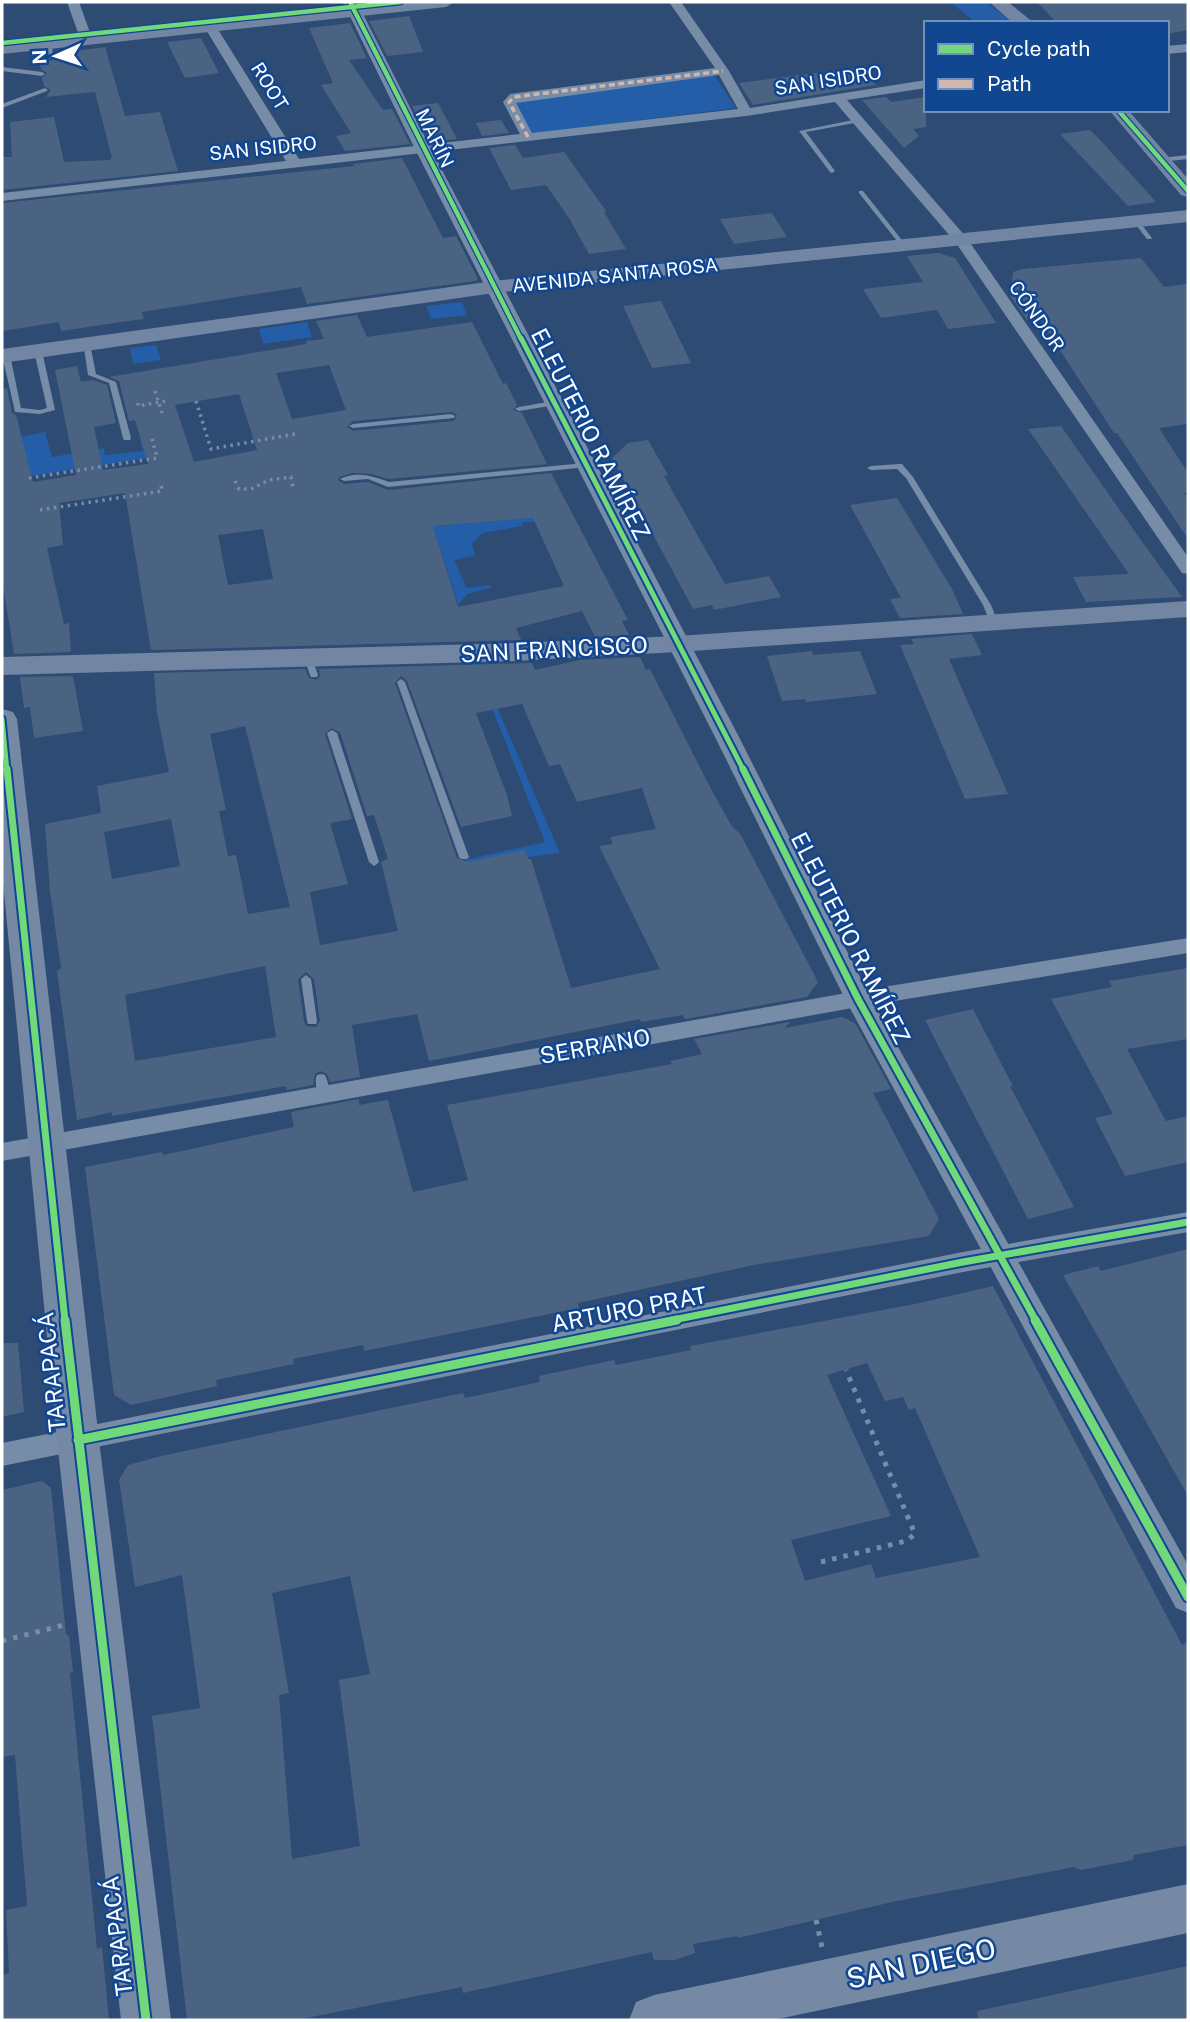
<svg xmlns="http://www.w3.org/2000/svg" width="1190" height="2022" font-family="'Public Sans',sans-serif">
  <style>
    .green { fill: #245da8 }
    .building { fill: #4b6383; fill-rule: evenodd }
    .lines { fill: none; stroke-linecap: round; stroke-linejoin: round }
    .path-far1 { stroke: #768ca7; stroke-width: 3.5; stroke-dasharray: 2.5 4.5; stroke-linecap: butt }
    .path { stroke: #768ca7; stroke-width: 5; stroke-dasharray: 4.5 7; stroke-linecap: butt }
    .service { fill: #768ca7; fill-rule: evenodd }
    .minor { fill: #768ca7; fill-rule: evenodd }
    .tertiary { fill: #768ca7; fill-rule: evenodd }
    .secondary { fill: #7286a3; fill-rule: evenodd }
    .primary { fill: #7589a5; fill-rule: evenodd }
    .quiet { stroke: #d1b7ad; stroke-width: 3.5; stroke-dasharray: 6 3.5; stroke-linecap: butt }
    .cycleway-far3-casing { stroke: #114691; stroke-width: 7 }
    .cycleway-far2-casing { stroke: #114691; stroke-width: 9 }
    .cycleway-far1-casing { stroke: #114691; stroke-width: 11 }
    .cycleway-casing { stroke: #114691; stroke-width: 13 }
    .cycleway-far3 { stroke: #71d979; stroke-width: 4.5 }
    .cycleway-far2 { stroke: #71d979; stroke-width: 5 }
    .cycleway-far1 { stroke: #71d979; stroke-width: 7 }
    .cycleway { stroke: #71d979; stroke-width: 9 }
    .labels { text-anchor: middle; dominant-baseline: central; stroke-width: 5; stroke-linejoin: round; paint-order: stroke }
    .far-street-label { font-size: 19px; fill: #fff; stroke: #114691 }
    .street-label { font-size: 23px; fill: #fff; stroke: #114691 }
    .near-street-label { font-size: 28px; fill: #fff; stroke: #114691 }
  </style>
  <rect width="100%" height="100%" fill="#2e4b74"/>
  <!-- green -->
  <path class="green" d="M950,2h36l27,21h-36z
    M714,75l22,33 -205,26 -18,-33z
    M462,302l5,13 -36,4 -5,-13z
    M307,322l5,15 -49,7 -4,-15z
    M156,345l5,15 -28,4 -3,-16z
    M45,432l7,25 52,-9 1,7 38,-4 -3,-12 8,-1 -1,20 -115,18 -2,-5h-3l2,-5 -2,-8h-3l1,-9 -7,-12z
    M537,517l1,4 -16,2 1,3 -36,6 -7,3 -8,9 3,12 -21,4 13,28 23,-3 1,3 -24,6 -9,11 -25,-79z
    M474,663h4l82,190 -108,14 -1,-4 94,-21z"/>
  <!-- building -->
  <path class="building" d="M1037,2h151v28l-21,4v-11h-110z
    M409,16l14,36 -36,4 -18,-35z
    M350,23l17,35 -18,2 34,50 9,-1 18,35 -65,7 -9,-15 15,-3 -30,-48 12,-2 -24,-55z
    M201,38l18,35 -34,5 -18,-36z
    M105,47l20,69 35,-4 18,59 -176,19v-33h10l-2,-35 44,-5 10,45 46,-2 2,-2 -17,-66 -49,5 5,-7 -7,-4 -2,-8 5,-5 -6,-4 -2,-11 12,3 5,-5 13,-1 -1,-3z
    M861,67l15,18 -123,20 -14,-22z
    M886,97l5,5 35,-5v30l-13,2 6,7 -15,12 -42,-48z
    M438,103l19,36 -27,3 -18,-36z
    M501,120l8,13 -27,3 -6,-13z
    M1090,130l11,11 55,61 -28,4 -68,-72z
    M515,145l8,13 41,-6 42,59 -2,1 22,37 -37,5 -20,-36 -23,-33 -35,5 -22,-42z
    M402,158l41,80 13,-2 22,43 -3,2 -168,23 -6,-17 -159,25 2,7 -23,3 -60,9 -2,-9 -57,9v-128l352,-37 -1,-2z
    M772,213l15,24 -53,7 -14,-25z
    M939,253l16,5 41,65 -48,6 -11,-19 -56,8 -18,-29 60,-7 -16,-26z
    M1141,258l23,29 24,-3v140l-29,4 29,45v20h-4l4,6v40l-71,-106h-3l-75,-115 -12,2 -17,-24 3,-24 10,-3z
    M661,301l30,62 -39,5 -29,-62z
    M357,315l10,22 105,-15 31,62 3,-1 11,22 -4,5 9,3 25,51 -158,15 -18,-5 -19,-1 -13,4 -1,3 6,4 24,-2 20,8 163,-17 77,147 -6,1 7,14 -34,2 -13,-26 -66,17 5,12 -370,10 -26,-157 -66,10 4,42 -16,3 17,76 5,-1 2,29 -57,2 -12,-75v-190l5,-1 5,25 4,2 17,67 43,-7 -21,-105 22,-4 4,16 12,-2 14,5 9,38 -22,4 9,43 45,-6 -13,-44 -6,1 -10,-40 -10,-4 198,-33 -1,-3 18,-2 -8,-18zM329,365l17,45 -54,9 -16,-46zM239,394l18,56 -63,12 -19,-57zM452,412l5,3 -3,6 -101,10 -6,-4 6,-6zM533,518l31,68 -106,21 -25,-81zM263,529l10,50 -45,6 -10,-50z
    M1061,426l77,110 44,61 -96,5 -13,-25 56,-3 -101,-145z
    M648,440l20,35 -4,1 61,108 44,-8 12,21 -67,13 -2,-5 -19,4 -81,-151 16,-15z
    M897,498l55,91 11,25 -63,4 -10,-19 11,-1 -51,-93z
    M972,634l10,21 -33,4 59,135 -43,5 -65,-154 14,-1 -3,-5z
    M812,651l1,4 47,-4 17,43 -71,8 -1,-3 -23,2 -15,-45z
    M640,657l6,13 4,-1 61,120 20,36 10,10 77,147 -11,15 -122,22 -2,-4 -42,7 -1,-3 -211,42 -12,-47 -65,11 8,52 -30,5 -3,-8 -7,-3 -5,3 -2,11 -26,5 -1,-4 -174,30v-4l-35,8 -20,-149 4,-3 -11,-77 -5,-67 56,-11 -4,-27 72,-14 -12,-59 -3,-40 151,-4 4,9 8,2 3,-4 -1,-7 213,-6 3,7 45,-10zM401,676l6,5 54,146 51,-11 -5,-21 -31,-82 46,-9 27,62 11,-2 17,38 65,-14 14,41 -46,8 3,7 -14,2 61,123 -89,19 -40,-129h-3l-3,-9 -58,12 -10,-4 -62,-175zM245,726l45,181 -42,7 -12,-59 -8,1 -9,-45 7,-1 -16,-76zM331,728l9,4 27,84 7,-1 14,44 -7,3 17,69 -78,14 -10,-53 38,-8 -18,-61 22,-4 -27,-85zM171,819l9,47 -68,13 -8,-47zM265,966l11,71 -141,24 -10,-66zM306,972l8,7 6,42 -4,6 -10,-1 -2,-5 -6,-42z
    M73,676l10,55 -49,7 -4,-31 -6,1 -4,-31z
    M1188,968v71l-61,10 39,72 22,-5v46l-63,14 -30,-58 18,-4 -62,-115 61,-12 -3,-6z
    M973,1009l40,77h-3l64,121 -46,12 -103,-199z
    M842,1017l13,6 36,66 -18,4 66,126 -10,17 -175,29 -176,38 1,5 -215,43 -1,-6 -70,14 1,5 -78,16 1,6 -86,19 -17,-10 -29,-228 77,-15 1,3 131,-28 -3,-15 68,-13v6l29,-5 25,92 55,-12 -21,-75 225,-41 -2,-3 32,-7 -8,-15 96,-17 -5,6z
    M1188,1249v247l-125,-221 35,-9 3,5z
    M993,1286l189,359 6,-3v203l-54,10 -1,5 -52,10 -7,-3 -182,35 -154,36 -1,-2 -44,8 2,9 -20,7h-21l-2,-8 -189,41 -1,-6 -166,33h-109l-35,-304 48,-8 -18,-133 -47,12 -16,-107 9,-15 33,-9 302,-63 2,5 75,-16 -1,-6 75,-16 2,5 75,-15 -1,-4 230,-43zM867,1363l18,38 18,-4 6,13 6,-2 65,149 -104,21 -5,-14 -66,17 -14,-41 100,-24 -64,-141zM350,1576l20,98 -31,6 21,166 -68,13 -13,-164 10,-2 -17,-100z
    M2,1343h16l6,69 -22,5z
    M42,1481l9,7 15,146 3,2 4,36 -3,1 27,276 5,-2 7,73h-107v-45l7,-2 -3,-63 21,-4 -12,-151 -13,2v-267z
    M1188,1966v54h-210l-1,-9z"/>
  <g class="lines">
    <!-- path-far1 -->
    <path class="path-far1" d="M155,391l7,22
      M196,401l15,48 84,-15
      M138,403v3l28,-5
      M29,478l128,-20 -5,-19
      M235,481l4,8h12l18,-9 22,-3 2,10
      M40,510l122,-19 -1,-6"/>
    <!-- path -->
    <path class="path" d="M821,1562l85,-21 9,-7 -69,-164
      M2,1641l62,-16
      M816,1920l6,27"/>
    <!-- service -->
    <path class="service" d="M49,43l3,2 1,12 -3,2 -3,-2 -1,-12z
      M2,67l40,5 3,2 -3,2 -40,-5z
      M45,88l3,2 -1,1 -45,17v-4z
      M858,119l2,1v2l-54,10 29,39 -3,2 -2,-1 -31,-41z
      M1188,155v4l-27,3 -3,-2 3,-2z
      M859,191h4l42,53v2h-4l-42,-53z
      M1134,220h4l14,18 -1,1h-4l-14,-18z
      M83,342l7,2 6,30 20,8 15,56 -1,2h-6l-1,-2 -14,-55 -21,-8z
      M35,349l7,2 13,59 -15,4 -25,-2 -13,-57 4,-2 4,2 11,53 19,2 7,-2 -13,-57z
      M553,401h3v4l-37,6 -4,-2 4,-2z
      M451,414l4,2 -1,2 -101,10 -4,-2 4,-2z
      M584,463h3v4l-199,20 -20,-8 -24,2 -4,-2c17,-8 32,-3 49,3z
      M899,464h3l11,13 78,128 7,17 -1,2 -3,1 -4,-3 -7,-17 -77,-127 -9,-9 -26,1 -4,-2 4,-2z
      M308,655l4,3 6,17 -1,2h-6l-1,-2 -6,-17z
      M401,679l4,3 64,175 -2,2h-6l-2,-2 -62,-175z
      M332,730l5,3 42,129 -2,2 -3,2 -5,-4 -42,-129z
      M306,975l5,4 6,42 -1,3h-8l-1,-3 -6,-42z
      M321,1074l4,1c3,6 6,17 3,23h-8c-3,-6 -6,-17 -3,-23z"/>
    <!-- minor -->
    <path class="minor" d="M67,2h12l14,39 -2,3 -10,-3z
      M669,2h12l48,69 21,37 176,-28v8l-79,12 119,137 222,320v17l-6,-1 -226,-330 -121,-141 -89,14 -744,85v-8l284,-32 -81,-133 2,-3 10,3 82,131 221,-25 -17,-32 7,-8 205,-26zM719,75l19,34 -206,24 -16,-30z
      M1188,44v8l-21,2v-8z
      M1188,938v15l-330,54 -856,154v-18l856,-152z
      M1188,1212v20l-225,40 -961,194v-23l961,-191z"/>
    <!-- tertiary -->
    <path class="tertiary" d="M343,2h14l74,147 308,588 131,260 318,568v48l-12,-5 -331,-609 -130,-262 -300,-588z"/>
    <!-- secondary -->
    <path class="secondary" d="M399,2h56l-9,5 -444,47v-10z
      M989,2h19l26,21h-21z
      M1109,110h19l60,69v18l-7,-2z
      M1188,210v12l-694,71 -492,70v-14l492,-68z
      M1188,601v16l-510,35 -163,9 -513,14v-18l513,-14 163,-7z"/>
    <!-- primary -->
    <path class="primary" d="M2,709l11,3 4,7 82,721 72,580h-50l-64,-580 -55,-568z
      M1188,1884v49l-415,87h-144l7,-18 18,-7z"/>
    <!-- quiet -->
    <path class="quiet" d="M528,137l-19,-35 5,-5 209,-26"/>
    <defs>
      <path id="cycleway-far3" d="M350,2l171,337
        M2,43l398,-41
        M1118,110l70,81"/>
      <path id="cycleway-far2" d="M521,338l223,433
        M2,719l5,52"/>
      <path id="cycleway-far1" d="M7,769l58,552
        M743,769l115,230 178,322
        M668,1321l295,-59 225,-40"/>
      <path id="cycleway" d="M65,1320l81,700
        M1035,1320l153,277
        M78,1440l599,-120"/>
    </defs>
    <!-- cycleway-far3 casing -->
    <use href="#cycleway-far3" class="cycleway-far3-casing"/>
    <!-- cycleway-far2 casing -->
    <use href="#cycleway-far2" class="cycleway-far2-casing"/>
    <!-- cycleway-far1 casing -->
    <use href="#cycleway-far1" class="cycleway-far1-casing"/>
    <!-- cycleway casing -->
    <use href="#cycleway" class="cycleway-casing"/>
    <!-- cycleway-far3 -->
    <use href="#cycleway-far3" class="cycleway-far3"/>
    <!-- cycleway-far2 -->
    <use href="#cycleway-far2" class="cycleway-far2"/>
    <!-- cycleway-far1 -->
    <use href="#cycleway-far1" class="cycleway-far1"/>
    <!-- cycleway -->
    <use href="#cycleway" class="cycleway"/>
  </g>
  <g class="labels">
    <!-- far-street labels -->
    <g class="far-street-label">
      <text transform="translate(828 80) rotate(-9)">SAN ISIDRO</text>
      <text transform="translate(270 86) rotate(58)">ROOT</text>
      <text transform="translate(435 138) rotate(64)">MARÍN</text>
      <text transform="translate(263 148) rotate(-6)">SAN ISIDRO</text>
      <text transform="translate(615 275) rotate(-6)">AVENIDA SANTA ROSA</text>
      <text transform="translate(1037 316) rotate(55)">CÓNDOR</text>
    </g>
    <!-- street labels -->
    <g class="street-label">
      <text transform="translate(591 434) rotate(63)">ELEUTERIO RAMÍREZ</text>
      <text transform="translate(554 649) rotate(-3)">SAN FRANCISCO</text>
      <text transform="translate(851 938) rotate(63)">ELEUTERIO RAMÍREZ</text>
      <text transform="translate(595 1046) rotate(-10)">SERRANO</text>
      <text transform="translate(629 1309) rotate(-11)">ARTURO PRAT</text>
      <text transform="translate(51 1372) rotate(-96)">TARAPACÁ</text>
      <text transform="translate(117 1936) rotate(-97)">TARAPACÁ</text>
    </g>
    <!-- near-street labels -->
    <g class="near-street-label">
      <text transform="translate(921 1963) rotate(-12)">SAN DIEGO</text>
    </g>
  </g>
  <!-- border -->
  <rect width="1190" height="2022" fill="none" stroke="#ffffff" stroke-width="7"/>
  <!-- legend -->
  <rect x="924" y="21" width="245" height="91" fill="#114691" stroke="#7090bd" stroke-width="2"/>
  <rect x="938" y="44" width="35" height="10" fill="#71d979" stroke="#7090bd" stroke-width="2"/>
  <text x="987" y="56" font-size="21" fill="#ffffff">Cycle path</text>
  <rect x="938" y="79" width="35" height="10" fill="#d1b7ad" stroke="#7090bd" stroke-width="2"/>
  <text x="987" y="91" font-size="21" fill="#ffffff">Path</text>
  <!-- north arrow -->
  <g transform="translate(56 56) rotate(267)" stroke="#114691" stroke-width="5" paint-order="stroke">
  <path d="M0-5L12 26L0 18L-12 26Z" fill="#ffffff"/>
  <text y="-10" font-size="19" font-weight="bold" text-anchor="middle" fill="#ffffff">N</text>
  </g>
</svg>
